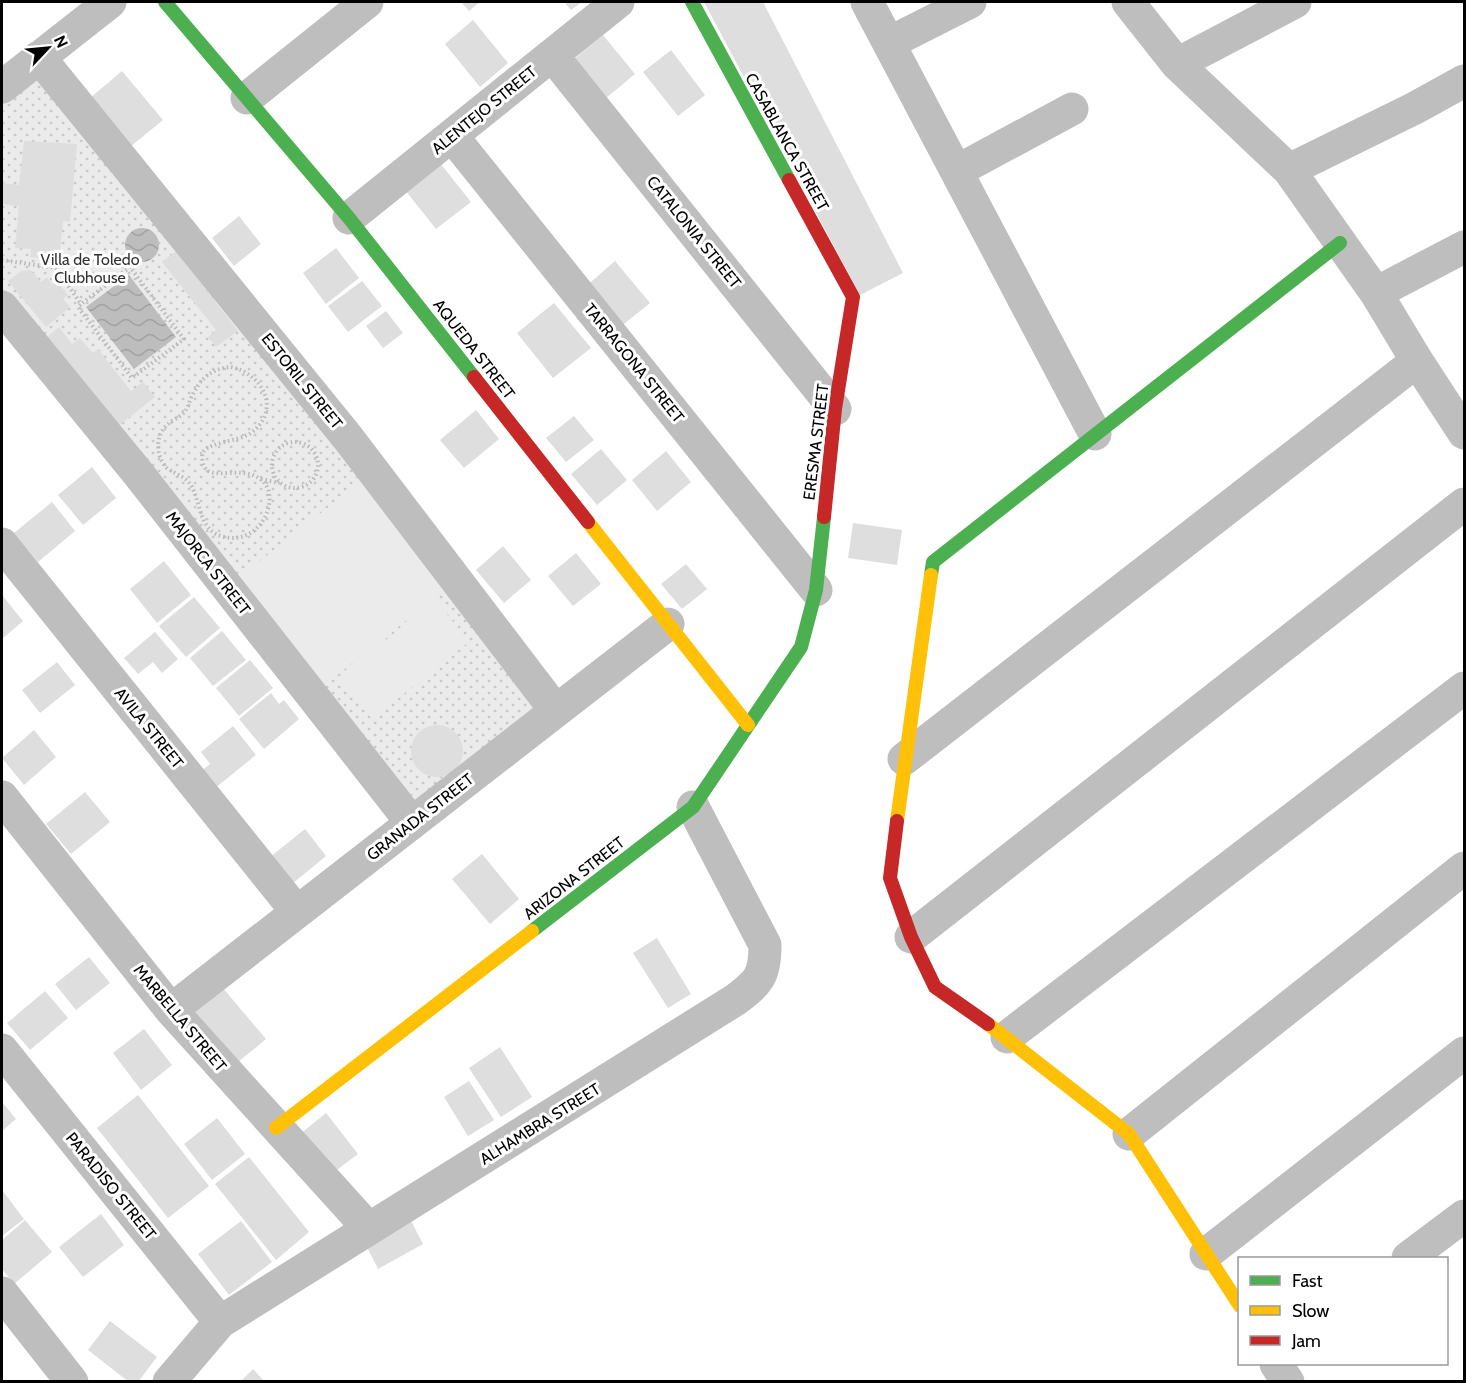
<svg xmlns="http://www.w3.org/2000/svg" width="1466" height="1383" font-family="Cabin,sans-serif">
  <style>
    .green { fill: url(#green-dots) }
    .pitch { fill: #ebebeb }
    .water { fill: url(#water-waves) }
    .building { fill: #dedede }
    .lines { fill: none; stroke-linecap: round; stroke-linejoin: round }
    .path { stroke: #b9b9b9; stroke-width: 4; stroke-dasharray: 1.5 3; stroke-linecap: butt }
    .street { stroke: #bebebe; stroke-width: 33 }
    .fast { stroke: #4caf50; stroke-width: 14 }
    .slow { stroke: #ffc107; stroke-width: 14 }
    .jam { stroke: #c62828; stroke-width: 14 }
    .labels { text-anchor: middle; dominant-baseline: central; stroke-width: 6; stroke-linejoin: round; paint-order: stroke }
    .street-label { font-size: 16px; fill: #000; stroke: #fff }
    .park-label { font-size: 16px; fill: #313131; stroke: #fff }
  </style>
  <defs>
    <pattern id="green-dots" width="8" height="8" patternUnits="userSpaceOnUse" patternTransform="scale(1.5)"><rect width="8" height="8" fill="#ebebeb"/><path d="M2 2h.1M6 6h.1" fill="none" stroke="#c8c8c8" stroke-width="1.8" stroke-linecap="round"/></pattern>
    <pattern id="water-waves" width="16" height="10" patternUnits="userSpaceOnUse" patternTransform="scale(1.5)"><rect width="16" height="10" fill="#bdbdbd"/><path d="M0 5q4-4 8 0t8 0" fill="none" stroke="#a1a1a1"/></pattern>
  </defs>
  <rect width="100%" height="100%" fill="#fff"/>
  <!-- green -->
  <path class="green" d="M35,69l508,638 -124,98 -417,-514v-195z"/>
  <!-- pitch -->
  <path class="pitch" d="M364,479l85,108 -126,99 -86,-107z
    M436,600l33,42 -97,77 -33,-42z"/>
  <!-- water -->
  <path class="water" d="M125 245a17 17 0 1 1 34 0a17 17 0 1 1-34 0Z
    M129,275l47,62 -42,32 -48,-62z"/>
  <!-- building -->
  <path class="building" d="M461,2h19l-11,9z
    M564,2h18l-11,8z
    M704,2h59l140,271 -43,22z
    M473,20l35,43 -28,24 -35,-43z
    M603,35l32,39 -30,25 -32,-39z
    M671,50l34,45 -27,21 -35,-44z
    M122,71l41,49 -33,27 -40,-49z
    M24,141l53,3 -7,78 -7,-1 -4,39 -29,-3 1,-8 -16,-1 4,-42 -17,-2 1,-21 16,2z
    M436,158l35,44 -35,27 -35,-44z
    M239,216l22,28 -27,22 -22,-28z
    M336,248l23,30 -33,26 -23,-31z
    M176,251l62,80 -22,16 -8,-10 8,-7 -54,-68z
    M615,261l35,42 -31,25 -34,-41z
    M31,270l10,12 6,-5 5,7 4,-3 12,14 -5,4 7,8 -24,20 -38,-46 13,-10z
    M362,281l20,25 -34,26 -20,-26z
    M554,303l37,45 -38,30 -36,-45z
    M386,311l17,22 -20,15 -17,-22z
    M59,327l13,17 8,-6 13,15 5,-4 33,42 12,-9 12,15 -38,30 -70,-90z
    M476,410l23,29 -35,29 -24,-28z
    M574,416l20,24 -28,22 -20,-24z
    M601,449l26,31 -30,25 -26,-31z
    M666,451l25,31 -34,29 -25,-31z
    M92,467l24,31 -33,27 -25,-30z
    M52,502l23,29 -37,31 -24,-29z
    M853,523l49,7 -5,35 -49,-7z
    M503,546l28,34 -27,23 -28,-33z
    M576,553l25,31 -28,22 -25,-30z
    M164,561l27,34 -34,28 -27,-34z
    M686,564l21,25 -25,20 -21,-25z
    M2,595l21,26 -21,18z
    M194,597l26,31 -34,29 -27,-31z
    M222,631l24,29 -33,26 -23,-28z
    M155,632l23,27 -16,14 -9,-11 -15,12 -14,-16z
    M250,660l23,28 -34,28 -23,-28z
    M57,662l18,23 -35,28 -18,-23z
    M271,693l8,11 5,-4 15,19 -35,30 -25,-30z
    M411 751a26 26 0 1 1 52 0a26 26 0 1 1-52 0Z
    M233,726l23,29 -42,34 -14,-17 10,-8 -9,-12z
    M34,730l22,27 -32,28 -22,-27z
    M85,792l25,30 -39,32 -25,-30z
    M305,829l21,27 -34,28 -22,-27z
    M482,854l37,45 -29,25 -38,-45z
    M657,938l34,56 -23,14 -35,-55z
    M89,957l21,26 -34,27 -21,-26z
    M222,987l44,52 -34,28 -44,-52z
    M45,991l23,27 -38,32 -23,-27z
    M144,1029l28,36 -31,25 -28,-37z
    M500,1047l32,50 -31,20 -32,-49z
    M469,1081l25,39 -26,16 -24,-39z
    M138,1095l71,91 -41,32 -71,-90z
    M2,1102l14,17 -14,12z
    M326,1113l32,41 -32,24 -31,-40z
    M217,1118l28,36 -33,26 -28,-36z
    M249,1157l60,75 -33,28 -61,-76z
    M2,1190l22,29 -22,17z
    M101,1214l23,31 -41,32 -24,-30z
    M409,1217l14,27 -45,25 -14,-28z
    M25,1220l27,32 -38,32 -12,-15v-29z
    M241,1221l31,41 -43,33 -31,-41z
    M110,1321l47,36 -19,25h-9l-41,-32z
    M253,1369l12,13h-25z"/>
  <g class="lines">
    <!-- path -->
    <path class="path" d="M2,260l54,8 25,36 -3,3 54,71 52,-39 -54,-72 -49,37
      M231,367c32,7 51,43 20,66 -12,8 -39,9 -47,18 -4,5 -1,17 4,20 11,6 33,-3 49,6 28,14 6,69 -33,60 -24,-5 -23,-32 -32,-50 -6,-11 -16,-12 -25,-19 -12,-12 -12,-33 1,-44 3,-3 8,-5 12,-8 7,-5 8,-10 11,-18 9,-19 19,-29 40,-31z
      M272 465a23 23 0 1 1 46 0a23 23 0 1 1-46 0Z
      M261,479l18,4"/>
    <!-- street -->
    <path class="street" d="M867,2l228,432
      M1128,2l49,62 112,106 87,123 41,68 47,72
      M889,43l81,-41
      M552,55l283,354
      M39,57l309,381 208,273
      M1177,64l118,-62
      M2,87l108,-85
      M247,98l120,-96
      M452,136l364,454
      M1289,170l126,-62 49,-27
      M957,171l115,-62
      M349,218l269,-216
      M1376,293l88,-46
      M2,307l135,165 275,351
      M2,544l295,368
      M904,759l513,-398
      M2,797l169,213 198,219
      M911,937l553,-433
      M171,1010l497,-386
      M1007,1037l457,-349
      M2,1050l218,272
      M1129,1134l335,-266
      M1206,1254l258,-201
      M1408,1258l56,-42
      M2,1293l70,89
      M1276,1364l12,18
      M169,1382l51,-60 515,-322c24,-18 30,-24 30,-55l-72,-138"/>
    <!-- fast -->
    <path class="fast" d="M165,2l184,216 125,159
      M692,2l97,178
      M931,575l2,-13 407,-319
      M532,931l161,-124 108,-160 15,-57 8,-73"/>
    <!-- slow -->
    <path class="slow" d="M588,522l160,203
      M897,821l34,-246
      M988,1024l141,110 111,172
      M276,1128l256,-197"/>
    <!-- jam -->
    <path class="jam" d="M789,180l64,117 -18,112 -11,108
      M474,377l114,145
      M897,821l-7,57 21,59 24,50 53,37"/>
  </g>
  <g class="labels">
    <!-- street labels -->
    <g class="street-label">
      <text transform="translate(484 110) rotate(-39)">ALENTEJO STREET</text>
      <text transform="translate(787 142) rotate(61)">CASABLANCA STREET</text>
      <text transform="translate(694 232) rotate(51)">CATALONIA STREET</text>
      <text transform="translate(474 349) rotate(52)">AQUEDA STREET</text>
      <text transform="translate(634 363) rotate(51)">TARRAGONA STREET</text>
      <text transform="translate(302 381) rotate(51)">ESTORIL STREET</text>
      <text transform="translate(816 442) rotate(-83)">ERESMA STREET</text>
      <text transform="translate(208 563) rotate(52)">MAJORCA STREET</text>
      <text transform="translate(149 728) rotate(51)">AVILA STREET</text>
      <text transform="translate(420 817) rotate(-38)">GRANADA STREET</text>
      <text transform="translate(574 878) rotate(-38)">ARIZONA STREET</text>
      <text transform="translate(180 1018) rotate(50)">MARBELLA STREET</text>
      <text transform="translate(540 1124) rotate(-32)">ALHAMBRA STREET</text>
      <text transform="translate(111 1186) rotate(51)">PARADISO STREET</text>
    </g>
    <!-- park labels -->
    <g class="park-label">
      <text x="90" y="259">Villa de Toledo<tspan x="90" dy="18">Clubhouse</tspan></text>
    </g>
  </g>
  <!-- border -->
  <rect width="1466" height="1383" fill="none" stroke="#000000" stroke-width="6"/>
  <!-- legend -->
  <rect x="1238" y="1257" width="210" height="108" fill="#ffffff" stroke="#999999" stroke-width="1.5"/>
  <rect x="1250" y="1276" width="30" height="9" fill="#4caf50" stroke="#999999" stroke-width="1.5"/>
  <text x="1292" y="1287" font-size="18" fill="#000000">Fast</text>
  <rect x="1250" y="1306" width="30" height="9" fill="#ffc107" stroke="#999999" stroke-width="1.5"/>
  <text x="1292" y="1317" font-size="18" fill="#000000">Slow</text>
  <rect x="1250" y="1336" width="30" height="9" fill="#c62828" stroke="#999999" stroke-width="1.5"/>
  <text x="1292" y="1347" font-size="18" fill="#000000">Jam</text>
  <!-- north arrow -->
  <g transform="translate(48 48) rotate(64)" stroke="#ffffff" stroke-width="4.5" paint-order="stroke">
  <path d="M0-4.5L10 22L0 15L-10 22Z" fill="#000000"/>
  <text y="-9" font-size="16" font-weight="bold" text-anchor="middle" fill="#000000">N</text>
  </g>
</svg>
